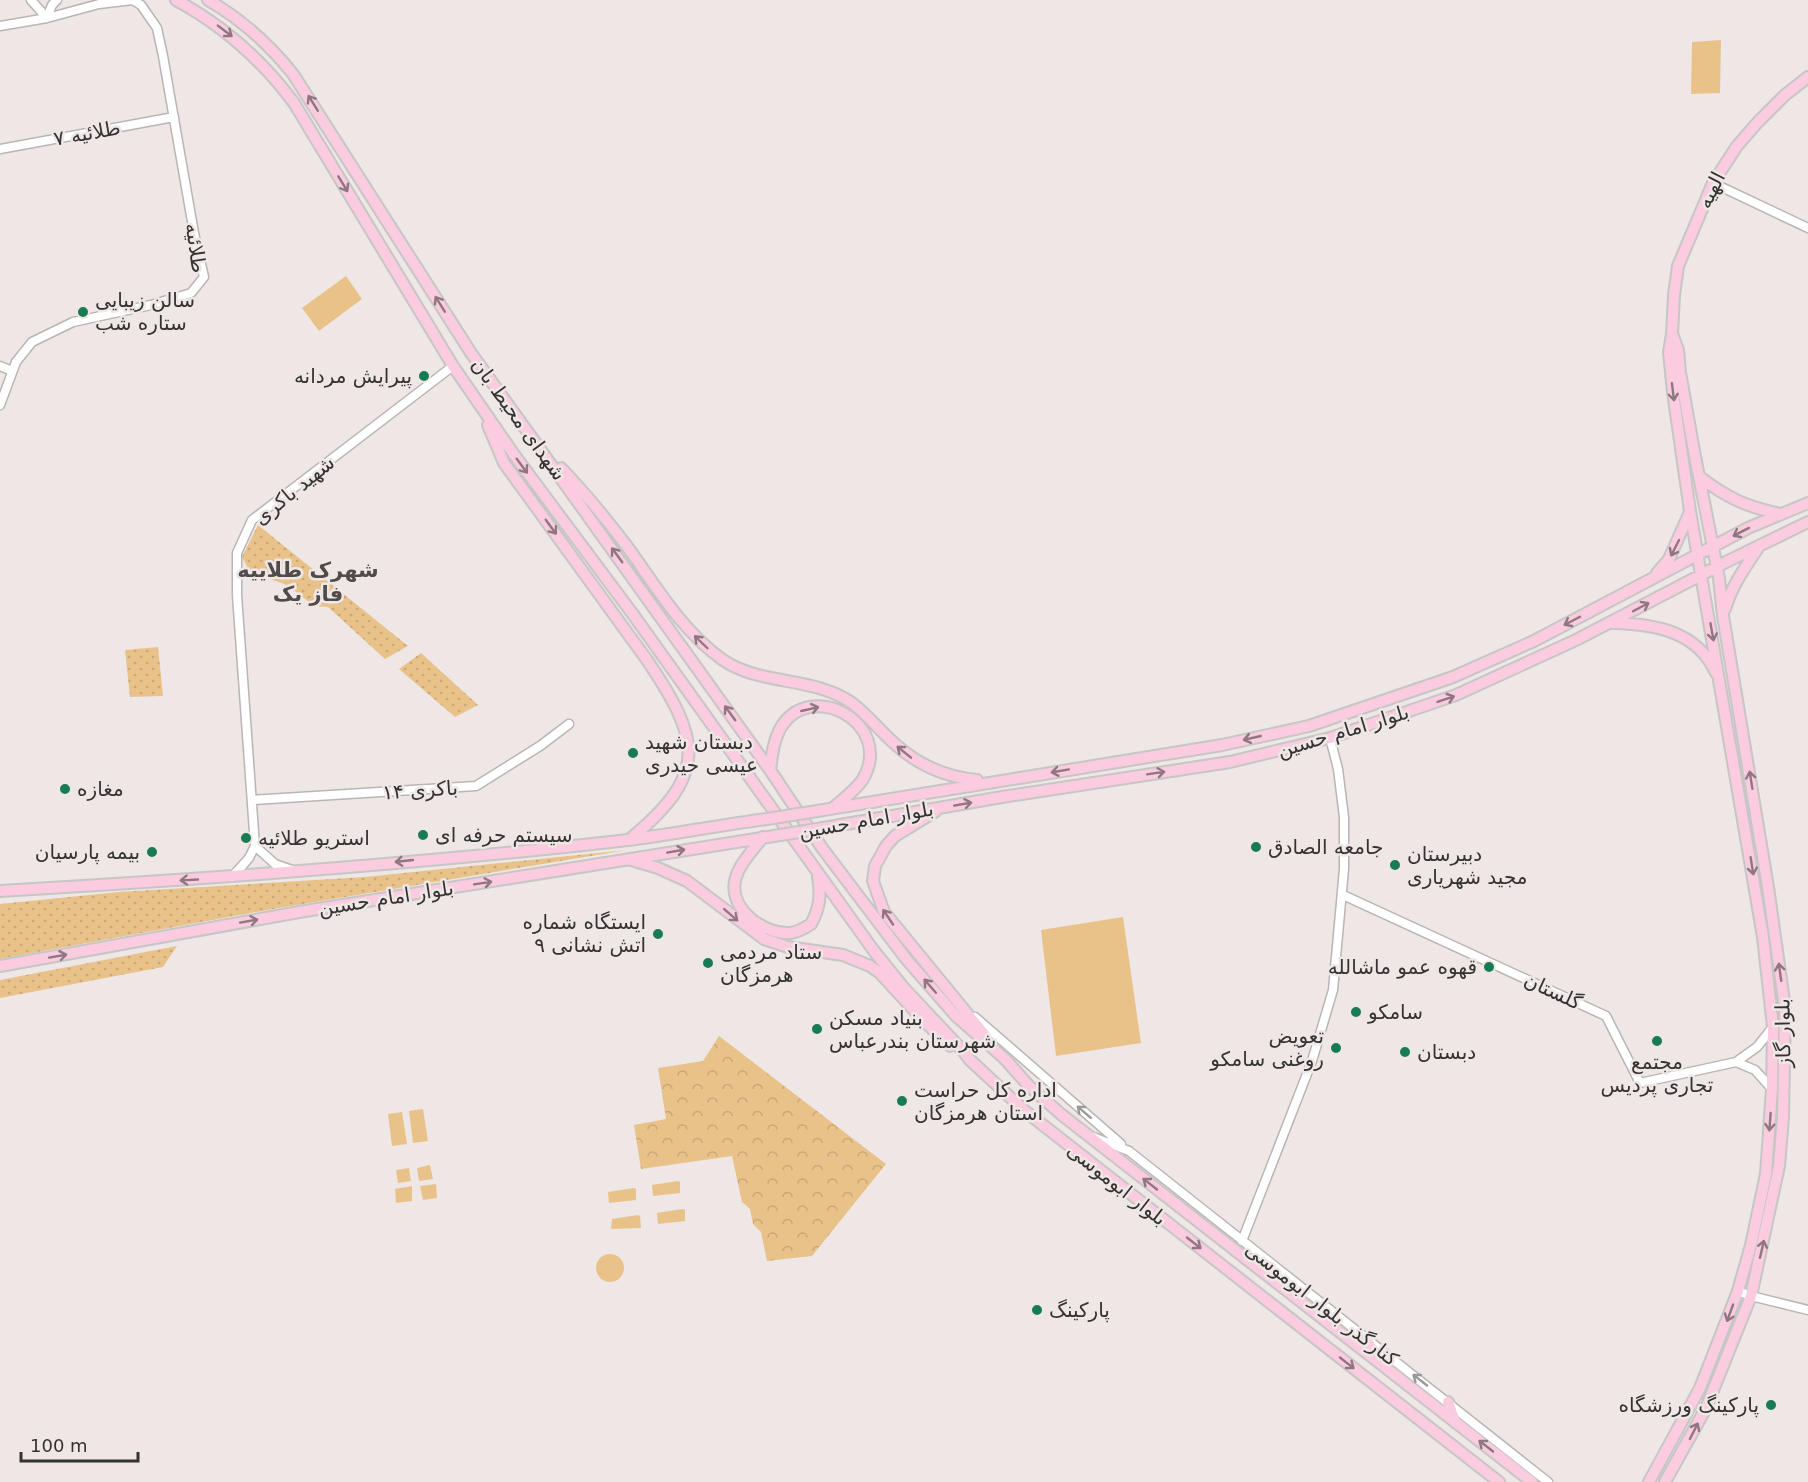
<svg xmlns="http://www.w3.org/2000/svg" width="1808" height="1482" font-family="'DejaVu Sans',Vazirmatn,sans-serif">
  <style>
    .grass { fill: #e9c28a }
    .forest { fill: url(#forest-crowns) }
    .park { fill: url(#park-dots) }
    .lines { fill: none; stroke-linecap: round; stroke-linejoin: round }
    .minor-casing { stroke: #bbb4b4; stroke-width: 11 }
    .major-casing { stroke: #c6c6c6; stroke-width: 14 }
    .minor { stroke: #fff; stroke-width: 8 }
    .major { stroke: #fbcbe0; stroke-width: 10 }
    .major-bridge-casing { stroke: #c6c6c6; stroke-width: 14; stroke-linecap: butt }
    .major-bridge { stroke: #fbcbe0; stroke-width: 10 }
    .oneway { stroke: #8e7780 }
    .oneway2 { stroke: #9a9898 }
    .poi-dot { fill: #197b53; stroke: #eee7e6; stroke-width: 2 }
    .labels { text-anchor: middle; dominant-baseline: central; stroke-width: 5; stroke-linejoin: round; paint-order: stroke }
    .street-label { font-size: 20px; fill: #353232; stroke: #eee7e6 }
    .poi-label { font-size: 20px; fill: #353232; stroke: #eee7e6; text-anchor: start }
    .neighbourhood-label { font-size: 21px; font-weight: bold; fill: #504a4a; stroke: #eee7e6 }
  </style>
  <defs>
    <pattern id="forest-crowns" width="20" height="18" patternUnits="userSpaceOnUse" patternTransform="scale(1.5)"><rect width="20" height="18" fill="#e9c28a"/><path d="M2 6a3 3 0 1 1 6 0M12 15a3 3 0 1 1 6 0" fill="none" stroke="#c8a778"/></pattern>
    <pattern id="park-dots" width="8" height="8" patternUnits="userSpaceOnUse" patternTransform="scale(1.5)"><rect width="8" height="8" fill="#e9c28a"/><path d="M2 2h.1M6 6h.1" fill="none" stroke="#c8a778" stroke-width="1.8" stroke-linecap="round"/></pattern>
  </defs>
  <rect width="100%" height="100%" fill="#eee7e6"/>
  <!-- grass -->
  <path class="grass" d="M1721,40l-1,53 -29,1 1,-52z
    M346,276l16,23 -43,32 -17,-23z
    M1123,917l18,126 -85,13 -15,-126z
    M423,1109l5,32 -15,2 -4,-32z
    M402,1112l5,32 -15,2 -4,-32z
    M430,1165l3,14 -14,2 -2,-13z
    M409,1168l2,13 -13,2 -2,-13z
    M678,1181l2,1v11l-27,3 -1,-11z
    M436,1184l1,14 -14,2 -3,-14z
    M412,1186v15l-16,2 -1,-14z
    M634,1188l2,1v11l-27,3 -1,-11z
    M682,1209l3,1v11l-27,3 -1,-11z
    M638,1215l2,1 1,12 -30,1 1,-10z
    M596 1268a14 14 0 1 1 28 0a14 14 0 1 1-28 0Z"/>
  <!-- forest -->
  <path class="forest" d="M719,1036l167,128 -74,92 -45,5 -6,-29 -8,-8 -3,-15 -8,-7 -10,-46 -91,13 -7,-44 32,-6 -8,-51 45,-7z"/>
  <!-- park -->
  <path class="park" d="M258,525l150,121 -23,13 -57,-52 -14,-1 -27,-21 -37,-13 -8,-15z
    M158,647l5,49 -33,1 -5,-47z
    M421,653l57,52 -23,12 -56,-48z
    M627,850l-354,59 -273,50v-55l119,-12 246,-15z
    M177,946l-14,21 -163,31v-18z"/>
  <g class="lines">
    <defs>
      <path id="minor" d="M31,0l16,18 5,-13 5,-5
        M0,26l47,-8 52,-14 34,-4 8,5 16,23 6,28 31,177 10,44 -13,16 -40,12 -78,17 -41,20 -16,20 -16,43
        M0,149l174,-32
        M1713,183l95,45
        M0,366l12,5
        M252,800l224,-14 64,-40 29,-22
        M255,846l20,18 17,6
        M232,877l17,-19 6,-12 -18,-251v-42l15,-33 201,-154
        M1343,895l263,121 34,67 96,-21
        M975,1017l146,127
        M1772,1089l-17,-19 -19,-8 21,-15 16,-20
        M1093,1137l36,14 419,331
        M1242,1241l70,-180 21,-71 11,-121v-52l-6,-48 -8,-31
        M1738,1291l13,5 57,14"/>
      <path id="major" d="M176,0c48,26 86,60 118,103l159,263 62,90 117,157 242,338 29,36 60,64 7,9 55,51 474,371
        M208,0c33,19 61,44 85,74l178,279 299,417 52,78 85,112 49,56 49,43 24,27 33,29 470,367
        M488,425l16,38 143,197c54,80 62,114 -17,179
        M561,468c24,25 47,53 68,81 28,39 54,83 94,111 38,26 91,16 129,43 16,12 28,28 43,41 23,21 50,33 82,36
        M1700,477c27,21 47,30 81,37
        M1657,573l12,-14 20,-45
        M1725,609c7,-24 21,-43 35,-64
        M1613,623c42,1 84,8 103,50
        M770,770c2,-14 3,-28 10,-41 29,-52 115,-6 83,50 -7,11 -20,20 -30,29
        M936,811l-41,25 -9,10 -11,20 -2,15 11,31 100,122
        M811,812l411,-67 87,-19 144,-49 81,-36 214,-113 60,-25
        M823,828l179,-31 228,-35 100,-24 126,-43 120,-55 150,-78 82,-40
        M763,837c-10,13 -25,28 -28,44 -6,28 29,54 55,52 7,-1 15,-5 21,-9 9,-16 10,-30 7,-47
        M631,860l27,8 29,13 77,58 24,8 55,8 27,11 10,7 43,47 27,26
        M0,891c210,-12 419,-27 628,-51 46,-6 93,-15 139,-21
        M0,966l299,-54 475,-76
        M1366,1338l10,20
        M1448,1402l7,20
        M1649,1482l51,-94 38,-97 13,-46 15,-71 6,-85 1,-62 -10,-90 -73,-426 -17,-119 -4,-40 3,-18 2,-39 4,-29 35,-83 24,-37 21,-24 27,-27 23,-18
        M1665,1482l41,-74 45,-112 28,-130 4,-49 2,-109 -17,-121 -45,-271 -4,-38 -25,-127 -14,-79 -2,-22 -5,-14"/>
    </defs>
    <!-- minor casing -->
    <use href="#minor" class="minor-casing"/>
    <!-- major casing -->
    <use href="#major" class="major-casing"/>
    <!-- minor -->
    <use href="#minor" class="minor"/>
    <!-- major -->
    <use href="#major" class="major"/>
    <defs>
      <path id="major-bridge" d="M767,819l44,-7
        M774,836l49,-8"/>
    </defs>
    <!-- major-bridge casing -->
    <use href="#major-bridge" class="major-bridge-casing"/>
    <!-- major-bridge -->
    <use href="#major-bridge" class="major-bridge"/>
  </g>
  <!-- one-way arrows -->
  <defs><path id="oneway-shaft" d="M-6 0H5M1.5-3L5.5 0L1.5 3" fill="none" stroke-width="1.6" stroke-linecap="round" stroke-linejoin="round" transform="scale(1.5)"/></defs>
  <g class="oneway">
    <use href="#oneway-shaft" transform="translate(225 31) rotate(37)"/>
    <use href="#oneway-shaft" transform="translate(313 103) rotate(-122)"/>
    <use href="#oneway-shaft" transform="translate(343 184) rotate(59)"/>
    <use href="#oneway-shaft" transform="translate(440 304) rotate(-122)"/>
    <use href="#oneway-shaft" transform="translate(1673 392) rotate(83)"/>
    <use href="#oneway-shaft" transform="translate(522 466) rotate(54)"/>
    <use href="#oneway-shaft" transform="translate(551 527) rotate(54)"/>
    <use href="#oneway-shaft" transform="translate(1741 532) rotate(153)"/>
    <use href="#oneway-shaft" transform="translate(1675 548) rotate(117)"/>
    <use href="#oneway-shaft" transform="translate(617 555) rotate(-126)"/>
    <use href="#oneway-shaft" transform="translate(1641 607) rotate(-28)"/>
    <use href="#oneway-shaft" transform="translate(1572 621) rotate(152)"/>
    <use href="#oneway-shaft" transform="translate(1712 632) rotate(80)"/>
    <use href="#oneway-shaft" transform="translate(701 642) rotate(-136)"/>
    <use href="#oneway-shaft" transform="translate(1446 699) rotate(-19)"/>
    <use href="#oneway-shaft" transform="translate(810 709) rotate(-13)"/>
    <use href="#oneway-shaft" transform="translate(730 713) rotate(-126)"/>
    <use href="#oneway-shaft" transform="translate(1252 738) rotate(167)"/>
    <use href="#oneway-shaft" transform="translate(904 752) rotate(-141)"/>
    <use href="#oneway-shaft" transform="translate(1060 771) rotate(170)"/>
    <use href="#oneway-shaft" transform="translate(1156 773) rotate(-9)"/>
    <use href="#oneway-shaft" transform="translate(1751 780) rotate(-99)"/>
    <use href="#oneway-shaft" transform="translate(963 804) rotate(-10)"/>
    <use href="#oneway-shaft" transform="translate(676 851) rotate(-10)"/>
    <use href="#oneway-shaft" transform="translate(404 861) rotate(174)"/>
    <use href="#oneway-shaft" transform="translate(1752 866) rotate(81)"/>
    <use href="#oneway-shaft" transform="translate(189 880) rotate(177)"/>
    <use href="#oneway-shaft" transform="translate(483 883) rotate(-9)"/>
    <use href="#oneway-shaft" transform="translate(731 915) rotate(41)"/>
    <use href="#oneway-shaft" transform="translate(888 917) rotate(-124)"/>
    <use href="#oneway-shaft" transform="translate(249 921) rotate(-10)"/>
    <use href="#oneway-shaft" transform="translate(58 956) rotate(-10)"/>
    <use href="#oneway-shaft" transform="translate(1780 972) rotate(-98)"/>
    <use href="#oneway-shaft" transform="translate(930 986) rotate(-131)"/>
    <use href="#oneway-shaft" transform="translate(1770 1122) rotate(94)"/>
    <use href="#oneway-shaft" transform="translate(1150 1184) rotate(-142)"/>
    <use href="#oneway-shaft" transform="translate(1194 1243) rotate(38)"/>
    <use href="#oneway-shaft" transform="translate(1762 1249) rotate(-77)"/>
    <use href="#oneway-shaft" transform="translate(1730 1313) rotate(110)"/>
    <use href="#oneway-shaft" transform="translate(1347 1363) rotate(38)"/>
    <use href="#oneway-shaft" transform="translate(1694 1431) rotate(-63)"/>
    <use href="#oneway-shaft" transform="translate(1486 1446) rotate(-142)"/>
  </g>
  <g class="oneway2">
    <use href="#oneway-shaft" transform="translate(1084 1112) rotate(-139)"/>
    <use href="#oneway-shaft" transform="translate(1420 1380) rotate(-142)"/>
  </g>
  <!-- markers -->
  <g class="poi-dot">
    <circle cx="83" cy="312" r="6"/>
    <circle cx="424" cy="376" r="6"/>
    <circle cx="633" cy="753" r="6"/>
    <circle cx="65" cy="789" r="6"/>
    <circle cx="423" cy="835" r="6"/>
    <circle cx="246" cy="838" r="6"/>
    <circle cx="1256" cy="847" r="6"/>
    <circle cx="152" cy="852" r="6"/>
    <circle cx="1395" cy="865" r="6"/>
    <circle cx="658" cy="934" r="6"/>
    <circle cx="708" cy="963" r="6"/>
    <circle cx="1489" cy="967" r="6"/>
    <circle cx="1356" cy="1012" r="6"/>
    <circle cx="817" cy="1029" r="6"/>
    <circle cx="1657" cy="1041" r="6"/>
    <circle cx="1336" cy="1048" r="6"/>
    <circle cx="1405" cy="1052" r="6"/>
    <circle cx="902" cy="1101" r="6"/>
    <circle cx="1037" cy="1310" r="6"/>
    <circle cx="1771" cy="1405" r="6"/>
  </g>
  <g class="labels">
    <!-- street labels -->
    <g class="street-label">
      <text transform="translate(87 133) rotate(-10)">طلائیه ۷</text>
      <text transform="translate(1711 190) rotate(-63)">الهیه</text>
      <text transform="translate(196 248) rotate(82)">طلائیه</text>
      <text transform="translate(519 419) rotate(54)">شهدای محیط بان</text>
      <text transform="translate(294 490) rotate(-39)">شهید باکری</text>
      <text transform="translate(1343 731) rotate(-17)">بلوار امام حسین</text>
      <text transform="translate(420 790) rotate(-4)">باکری ۱۴</text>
      <text transform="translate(866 820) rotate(-10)">بلوار امام حسین</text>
      <text transform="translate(386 898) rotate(-9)">بلوار امام حسین</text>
      <text transform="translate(1553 991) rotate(25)">گلستان</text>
      <text transform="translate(1783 1033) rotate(-91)">بلوار گاز</text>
      <text transform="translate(1117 1184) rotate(38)">بلوار ابوموسی</text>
      <text transform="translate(1322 1304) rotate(38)">کنارگذر بلوار ابوموسی</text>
    </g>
    <!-- poi labels -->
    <g class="poi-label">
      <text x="95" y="300">سالن زیبایی<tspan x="95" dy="23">ستاره شب</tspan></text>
      <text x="412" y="376" text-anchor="end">پیرایش مردانه</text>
      <text x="645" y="742">دبستان شهید<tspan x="645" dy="23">عیسی حیدری</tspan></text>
      <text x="77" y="789">مغازه</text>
      <text x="435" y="835">سیستم حرفه ای</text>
      <text x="258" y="838">استریو طلائیه</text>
      <text x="1268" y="847">جامعه الصادق</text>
      <text x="140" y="852" text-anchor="end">بیمه پارسیان</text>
      <text x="1407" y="854">دبیرستان<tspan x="1407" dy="23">مجید شهریاری</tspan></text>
      <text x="646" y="922" text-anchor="end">ایستگاه شماره<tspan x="646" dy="23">۹ اتش نشانی</tspan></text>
      <text x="720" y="952">ستاد مردمی<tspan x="720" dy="23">هرمزگان</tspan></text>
      <text x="1477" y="967" text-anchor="end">قهوه عمو ماشالله</text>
      <text x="1368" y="1012">سامکو</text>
      <text x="829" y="1018">بنیاد مسکن<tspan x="829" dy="23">شهرستان بندرعباس</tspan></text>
      <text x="1324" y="1036" text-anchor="end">تعویض<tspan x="1324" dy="23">روغنی سامکو</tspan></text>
      <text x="1417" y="1052">دبستان</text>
      <text x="1657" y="1062" text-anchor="middle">مجتمع<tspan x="1657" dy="23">تجاری پردیس</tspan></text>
      <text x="914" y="1090">اداره کل حراست<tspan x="914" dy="23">استان هرمزگان</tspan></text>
      <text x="1049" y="1310">پارکینگ</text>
      <text x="1759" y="1405" text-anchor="end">پارکینگ ورزشگاه</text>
    </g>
    <!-- neighbourhood labels -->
    <g class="neighbourhood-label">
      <text x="308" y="570">شهرک طلاییه<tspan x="308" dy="24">فاز یک</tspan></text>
    </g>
  </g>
  <!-- scale -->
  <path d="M21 1452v9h117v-9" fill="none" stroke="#353232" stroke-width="3"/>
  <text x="30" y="1452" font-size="18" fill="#353232" stroke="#eee7e6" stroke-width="4.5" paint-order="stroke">100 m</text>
</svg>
